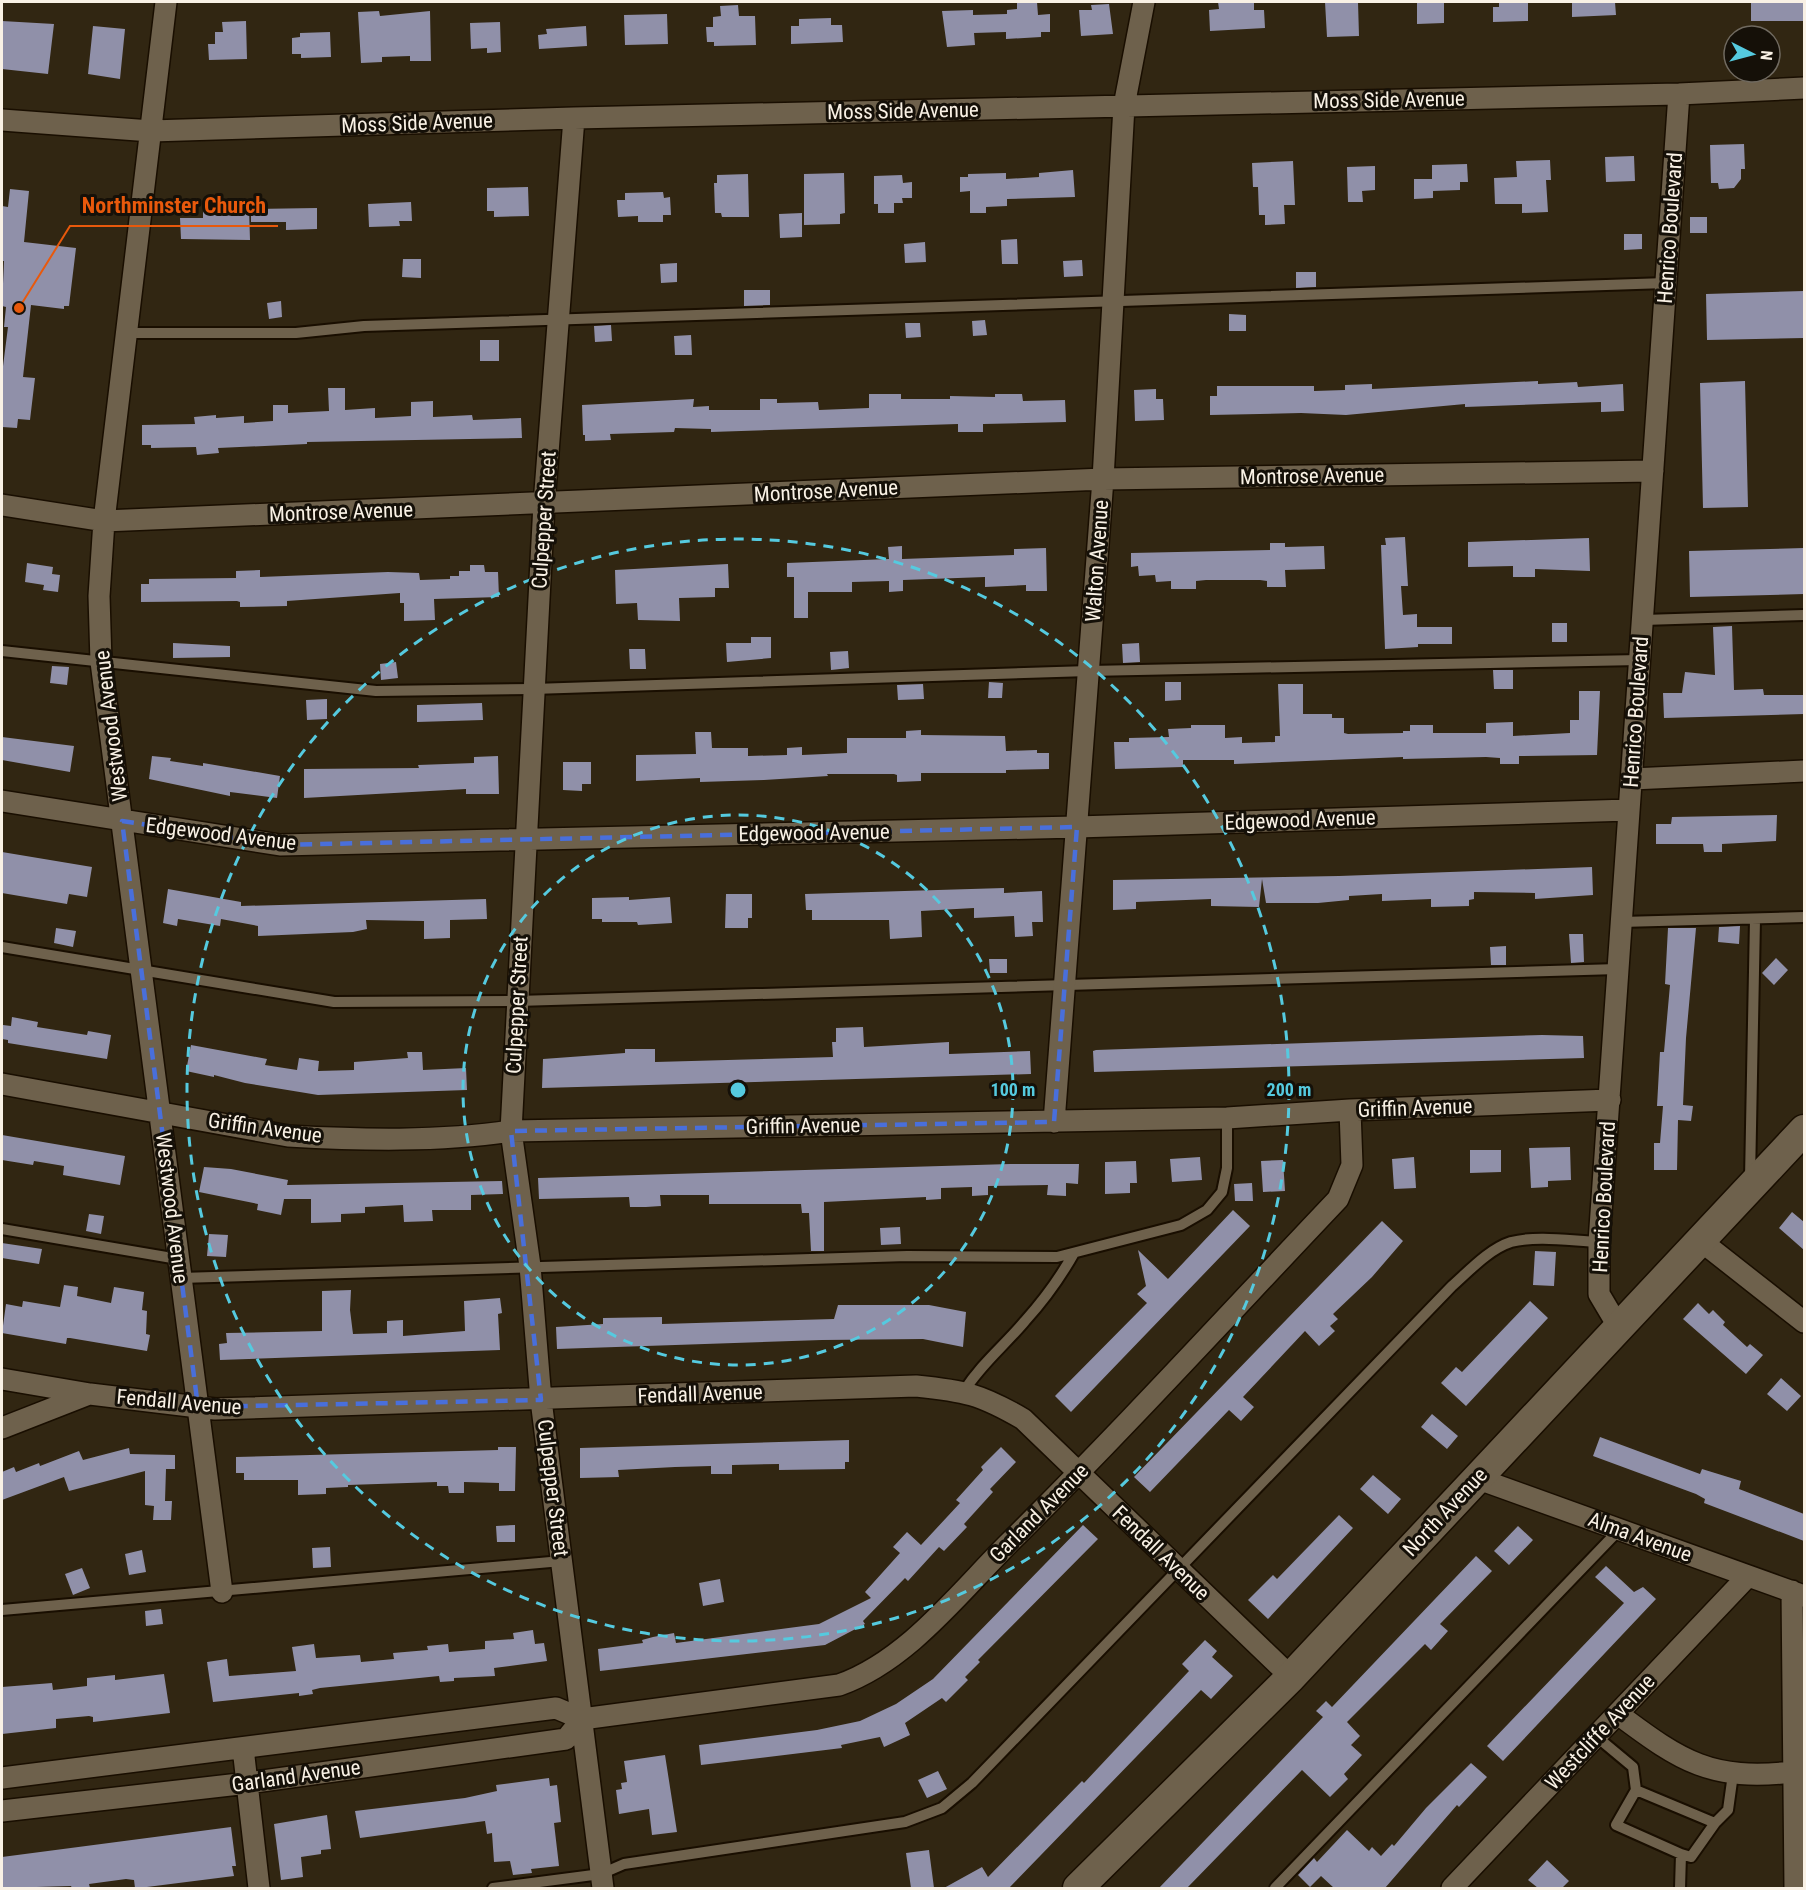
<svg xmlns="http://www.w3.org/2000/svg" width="1806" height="1890" font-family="'Roboto Condensed',sans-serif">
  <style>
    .building { fill: #9090a9 }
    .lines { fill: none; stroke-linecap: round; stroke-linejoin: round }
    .lane-casing { stroke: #190e00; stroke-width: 14 }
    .street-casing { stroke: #190e00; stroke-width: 24 }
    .secondary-casing { stroke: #190e00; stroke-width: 33 }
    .lane { stroke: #6e614c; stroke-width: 10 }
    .street { stroke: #6e614c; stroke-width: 21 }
    .secondary { stroke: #6e614c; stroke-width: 30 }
    .marked { fill: none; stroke: #496fdb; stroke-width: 4.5; stroke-dasharray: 12 8; stroke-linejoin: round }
    .ring { fill: none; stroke: #55cadf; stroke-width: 3; stroke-dasharray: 10 8 }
    .labels { text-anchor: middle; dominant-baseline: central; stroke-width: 6; stroke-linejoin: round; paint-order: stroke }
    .street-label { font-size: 21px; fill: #f9f1e5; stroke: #151008 }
    .centre { fill: #55cadf; stroke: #151008; stroke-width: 3 }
    .ring-label { font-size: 18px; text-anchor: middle; font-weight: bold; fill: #55cadf; stroke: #151008; stroke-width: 6; stroke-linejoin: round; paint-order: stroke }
    .leader { fill: none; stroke: #e8590c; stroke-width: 2 }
    .callout-dot { fill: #e8590c; stroke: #151008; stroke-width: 2 }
    .callout-label { font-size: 22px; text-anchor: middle; font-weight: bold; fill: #e8590c; stroke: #151008; stroke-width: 6; stroke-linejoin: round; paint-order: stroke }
  </style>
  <rect width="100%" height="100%" fill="#312612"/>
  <!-- building -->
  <path class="building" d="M1017,2h20l1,13 12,-1v18h-9v5l-35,2v-7l-32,1 1,12 -28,2 -5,-36 31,-1v5l34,-1v-4l10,-1z
    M1218,2h36v8h10l1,18 -55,3 -1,-21 10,-1z
    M1325,2h33l1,34 -32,1z
    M1417,2h27v21l-27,1z
    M1499,2h29v19l-35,1v-15h6z
    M1572,2h43l1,13 -44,2z
    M1751,2h52v19h-52z
    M1109,4l4,30 -32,2 -2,-26h13l-1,-5z
    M738,5l1,11h16l1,29 -42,1v-4h-7l-1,-15h7v-10l8,-1 -1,-10z
    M379,11l1,5 50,-5 1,50h-21v-5l-28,1v5l-21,1 -3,-51z
    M667,14l1,30 -43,1 -1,-30z
    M831,18v7h11l1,17 -52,2v-18h8v-7z
    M2,21l52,3 -6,50 -46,-5z
    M246,21l1,38 -38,1 -1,-16h7v-12h8l-1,-10z
    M500,22l1,30 -14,1v-5l-16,1 -1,-26z
    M93,26l32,3 -5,50 -32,-5z
    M586,26l1,20 -48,3 -1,-14 9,-1 -1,-5z
    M330,32l1,25 -30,1v-4h-9v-16l8,-1v-4z
    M1744,144l1,25h-4v10l-7,9 -15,1 -1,-6h-7l-1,-38z
    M1634,156l1,25 -29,1 -1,-25z
    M1550,160l1,20h-5l2,32 -26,1v-9h-27l-1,-26 23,-1 -1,-16z
    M1293,161l2,44h-11l1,19 -20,1v-10h-6l-1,-28h-5l-1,-24z
    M1467,164l1,18h-8v8l-27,1v7l-19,1v-20h18v-14z
    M1375,166v24l-13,1 1,11h-15l-1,-35z
    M1073,170l2,27 -68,2v7l-21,1v6h-16v-22l-10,1v-15h8v-3l38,-1v6l33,-2v-4z
    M844,173l1,40 -5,1v10l-36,1v-51z
    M748,174l1,43h-27l-1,-4h-6l-1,-30h3v-8z
    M902,175l1,8 9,-1v16h-10l1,5h-9v10h-16v-9h-4v-28z
    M528,187l1,29 -35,1v-6h-7v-23z
    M10,189l19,2 -5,51 52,6 -7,58h-5v3l-33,-4 -8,72 12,1 -5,42 -12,-1 -1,9 -15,-1v-53l6,-47h-4l2,-20 -4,-1 2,-45h-2v-55l6,1z
    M663,192l1,6 6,-1 1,18h-8v7h-25v-6l-20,1 -1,-17h8v-7z
    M411,202l1,19h-13l1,5 -31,1 -1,-23z
    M249,208l1,32 -69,-1 -1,-21h23v-9z
    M317,208v21l-31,1v-8h-35v-13z
    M802,213v24l-22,1 -1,-24z
    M1690,217h17v16h-17z
    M1624,234h18v15l-18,1z
    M1017,239l1,25h-16l-1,-24z
    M925,242l1,20 -21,1 -1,-19z
    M403,259h18v19l-19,-1z
    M1082,260l1,16 -19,1 -1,-16z
    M677,263v19l-16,1 -1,-19z
    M1296,272h20v15l-20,1z
    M744,290h26v15l-26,1z
    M1804,291v47l-97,2 -1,-46z
    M281,301l1,16 -13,2 -2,-16z
    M1229,314l17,1v16h-17z
    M985,320l2,15 -14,1 -1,-15z
    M905,323h15l1,14 -15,1z
    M611,325l1,16 -17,1 -1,-16z
    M691,335l1,20h-17l-1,-19z
    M480,340h19v21h-19z
    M1538,381v3l39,-2 1,5 45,-3 1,27 -23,1v-10l-136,5v-3l-119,11 -45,-2 -91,2v-19h7v-10h97v5l31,-1v-5l27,-1v5z
    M1745,381l3,126 -45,1 -3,-125z
    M328,388h17v22l30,-2v10l36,-2v-14l22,-1v16l39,-2 1,5 48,-2 1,20 -215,4v2l-89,4 1,5 -22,2 -1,-8 -45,1v-3h-9v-20l53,-1 -1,-7 22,-2v3l28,-2v7l29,-2v-16h15v8l41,-2z
    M1156,389v10h7l1,21 -29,1 -1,-31z
    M869,394h32v5h49v-3l45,1v-3h27l1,7 42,-1 1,22 -83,2v8h-25v-8l-247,8v-3l-36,-1 -1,4 -64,2 1,6 -26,1v-6h-2l-1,-30 112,-6 -1,8 16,-1v4h51v-11h17v4l41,-1 1,8 50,-2z
    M1405,537l3,49h-7l2,29 14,-1v13h35v17h-34v3l-33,2 -4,-104h5l-1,-7z
    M1589,538l1,33 -55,-2v8h-22v-11l-45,1v-25z
    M1270,543h15v4l39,-1 1,23 -40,1 1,17h-19v-6l-7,-1h-54l-10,1v8h-25v-8l-15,1 -1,-7 -16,1 -1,-10 -7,1v-14l139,-3z
    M902,546v13l112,-4v-6l32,-1 1,43h-21v-6l-41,2v-10l-82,3v11l-14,1v-11l-37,1v10h-44v26h-14v-41h-7v-14l102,-4 -1,-12z
    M1804,548v46l-114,3 -1,-46z
    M27,563l26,4 -1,7 8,1 -2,17 -15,-2 1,-5 -19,-3z
    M728,564l1,24h-14v9l-36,1 1,23 -42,-1 -1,-17 -21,1 -1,-34z
    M470,565h14l1,7h13l1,25 -65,2 1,21 -31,1v-18h-4v-10l-113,8v5l-47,1v-5l-3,-1 -96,1v-18h8v-5l87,-1v-7l24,-1v7l128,-5 31,1 1,7 30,-1v-3h9v-5h11z
    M1552,623h15v19h-15z
    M1732,626l2,64 29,-1 1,6h40v19l-140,4 -1,-25h19l3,-21 30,3 -2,-48z
    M751,637h20v21l-44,4 -1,-19h25z
    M173,643l57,3v11l-57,1z
    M1139,643l1,19 -17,1 -1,-19z
    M629,649h16l1,20h-16z
    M848,651l1,17 -18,2 -1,-18z
    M396,662l2,16 -17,2 -1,-16z
    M52,666l17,1 -2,18 -17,-2z
    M1493,670h20v19h-19z
    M989,682l14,1 -1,15h-14z
    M1165,682h16v18l-16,1z
    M923,684l1,15 -26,1 -1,-15z
    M1278,684h25v30h29v4h12v15l4,1 55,-1v-2h7v-6h23v8h53v-10l27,-1v14l57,-3v-13h9v-29h21l-3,64 -78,1v8h-19v-6l-14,-1 -83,2v-2l-169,7v-4h-51v7l-68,2 -1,-27h15v-4l40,-1 -1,-8 23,-1v-3h34v13l17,-1v6l33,-1v-6h5z
    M327,699v20l-20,1 -1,-20z
    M482,703l1,17 -66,2v-17z
    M921,730v5l84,1 1,15 31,-1v3h12v16l-43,1v3h-85v8l-24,1v-7l-3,-1h-67l1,2 -64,4 -64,2v-4l-64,3v-26l60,-1 -1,-22h16l1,16h36v8l39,-1v-7l15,-1v8l45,-2v-15h59v-7z
    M2,737l72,9 -4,26 -68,-12z
    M152,756l19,2 -1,3 33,5v-3l77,13 -3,22 -47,-6v4l-81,-17z
    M498,756l1,38h-33v-5l-162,9v-29l115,-1 -1,-3 56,-2v-6z
    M563,762h28v22h-9v7l-19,-1z
    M1777,815l-1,26 -54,3v8h-18l-1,-8h-47v-20h15l1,-7z
    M2,852l90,15 -5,30 -18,-3 -2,10 -65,-11z
    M1592,867l1,28 -58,4v-6l-61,-1v7l-5,1v6l-38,1v-8l-49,2v-7l-33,2v4l-31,3h-52l-4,-24 -3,28 -48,-1v-7l-75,3v7l-23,1v-30l226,-4z
    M1004,888v5l38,-2 1,31h-11l1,14 -18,1 -1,-21 -40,2v-10l-53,3 1,26 -32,2 -1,-19h-77v-10h-6l-1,-16z
    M168,889l73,13v4l245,-7 1,20 -37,1v18l-26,1v-18l-58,-1 1,9 -14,3 -95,4v-10l-37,-7 -1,7 -42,-7 -1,7 -14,-3z
    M726,894h26v24h-4v10h-23z
    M629,897v3l41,-3 2,26 -34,2 -1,-3h-35v-3h-10v-21z
    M1740,926l-1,18 -21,-2 1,-15z
    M56,928l20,3 -3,16 -19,-4z
    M1668,928h28l-10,110 -3,67 10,1 -2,15 -13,-1 -1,50h-23v-27h6l3,-37h-6l3,-54h4l6,-67 -5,-1z
    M1569,934h14l1,28 -13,1z
    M1506,946v19h-15l-1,-18z
    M1776,958l12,12 -14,15 -12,-12z
    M989,959h18v14h-17z
    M12,1017l26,5 -1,5 50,8 1,-4 23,4 -4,24 -99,-16v-3l-6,-1v-4l1,-10 8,1z
    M863,1027l1,20 85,-5v12l81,-3 1,23 -489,14 1,-29 82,-6v-4h30v13l178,-5 -1,-15h4v-14z
    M1542,1035l41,1 1,22 -490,14 -1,-21 3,-1z
    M191,1045l76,14 -2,6 32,5 2,-12 20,3 -1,10 36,-1v-8l54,-4 -1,-6h15l1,18 43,-2 1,22 -149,5 -73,-12 -31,-8v2l-28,-6z
    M2,1135l123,21 -5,29 -57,-10 1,-9 -30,-5 -1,4 -31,-5z
    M1570,1147l1,33 -23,1v6l-17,1 -2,-40z
    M1470,1150h31v22l-31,1z
    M1200,1157l2,23 -30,2 -2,-23z
    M1414,1157l2,31 -22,1 -2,-30z
    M1283,1160l2,31 -22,1 -2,-31z
    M1136,1161l1,22h-7v10l-25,1v-32z
    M1010,1164h69l-1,20 -12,-1v13l-19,-1 1,-10 -60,1v9l-16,1v-9l-31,1v11l-15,1v-3l-102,5v49h-13l-2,-38h-7l-1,-9h-92v-9h-49l1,11 -15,1h-16l-1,-10 -90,2 -1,-21z
    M204,1167l27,2 57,11 -1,5 215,-4 1,13 -32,1v15h-39l1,11 -29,1 -1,-17 -38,2v6l-24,1v8l-30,1v-24h-27l-3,16 -24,-5 1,-6 -59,-12z
    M1252,1183l1,18h-18l-1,-17z
    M1233,1210l17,16 -179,186 -16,-16 92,-93 -10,-9 9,-8 -8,-36 30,29z
    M1792,1212l12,10v28l-25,-22z
    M89,1214l15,2 -3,18 -15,-3z
    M1382,1221l21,20 -31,36 -39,37 5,5 -8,7 5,5 -16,15 -14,-15 -62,66 11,10 -13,14 -12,-11 -79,82 -16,-15z
    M900,1227l1,17 -20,1 -1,-17z
    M209,1234l19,1 -2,22 -19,-1z
    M2,1243l40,6 -3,15 -37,-6z
    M1535,1251l21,1 -2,34 -21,-1z
    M64,1285l14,2 -1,9 34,7 3,-16 30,5 -2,18 5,1 -1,23 4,1 -3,16 -77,-13h-3l-1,6 -64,-11 4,-29 16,3 1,-6 37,6z
    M351,1290l-1,20 3,24 34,-1v-12l16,-1v16l62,-5 -1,-30 36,-3 2,15 -4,1 2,36 -280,10 -1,-16 8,-1 -1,-10 96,-2v-40z
    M1530,1301l18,17 -82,88 -25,-23 15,-16 6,5z
    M1698,1303l11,11 4,-4 12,12 -2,3 24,22 3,-3 13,11 -17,19 -63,-55z
    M838,1305h91l37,7 -3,35 -40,-8 -101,1 -265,9 -1,-22 47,-3v-6l59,-1v7l172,-5z
    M1781,1378l20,18 -14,15 -20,-17z
    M1432,1414l26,22 -11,13 -26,-22z
    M1600,1437l100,37 2,-5 39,12 -2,8 65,25v27l-100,-38 1,-4 -9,-5 -103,-38z
    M849,1440v22h-4v7l-66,1v-6l-47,1v9h-21v-8l-36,1 -57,3 1,7 -39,1v-30z
    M498,1447h18l-1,44h-16v-8l-35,-1v11h-15l-1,-7h-11v-4l-89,3v2l-22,1v6l-28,1v-15h-54v-7h-8v-16l262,-7z
    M1001,1447l15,15 -26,27 3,3 -29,32 3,3 -23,24 -5,-4 -31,34 -3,-3 -42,43 2,3 -40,21 -225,26 -2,-22 45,-6 -1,-3 11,-3 21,-4 2,10 143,-19 52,-26 -6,-6 35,-39 -7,-6 14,-15 14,13 39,-42 -4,-3 27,-30 -2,-3z
    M129,1448l1,6 45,1v14h-9l-1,32h7l-1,19h-18l1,-14 -9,-1v-34l-76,20 -5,-14 -62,23v-28l12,-5 2,5 23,-9 1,3 39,-15 4,9z
    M1373,1475l28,24 -13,15 -28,-25z
    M1339,1515l14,13 -85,91 -20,-19 25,-25 4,4z
    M515,1525v17h-18l-1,-16z
    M1083,1525l15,14 -120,121 2,2 -15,15 3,3 -22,22 -4,-4 -37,25 5,12 -26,12 -4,-10 -39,8 1,3 -141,17 -2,-20 118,-15 43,-9 36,-17 37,-25z
    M1518,1526l15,14 -24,25 -15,-14z
    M330,1547l1,20 -18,1 -1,-20z
    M142,1550l4,22 -17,3 -4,-21z
    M1476,1556l16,15 -52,53 8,7 -17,19 -6,-6 -78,78 13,14 -9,9 11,10 -18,19 4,5 -18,18 -28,-27 -115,118h-28l164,-171 -7,-6 10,-10 6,6z
    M1606,1566l28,26 9,-5 13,12 -153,162 -16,-15 137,-143 -29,-26z
    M82,1568l8,20 -17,7 -8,-21z
    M720,1579l4,23 -21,4 -4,-23z
    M161,1609l2,15 -17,2 -1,-15z
    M533,1630l2,14 9,-1 3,18 -53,7 1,8 -41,2v3l-14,1 -1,-6 -119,12 -8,2 1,4 -14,2v-3l-86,9 -6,-40 20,-3 2,17 67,-5 -4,-24 22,-3 2,14 44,-3 1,7 33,-3 -1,-6 35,-3 -1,-4 21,-2 1,8 36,-3v-8l29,-2 -1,-6z
    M1205,1640l12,11 -5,6 21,19 -22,23 -10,-9 -192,198h-65l38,-21 6,10 94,-96 2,2 105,-112 -7,-7z
    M164,1674l6,39 -77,9v-5l-4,-1 -33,3v9l-54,6v-47l50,-4 1,7 34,-4v-8l28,-3v5z
    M665,1755l12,77 -25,3 -3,-26 -30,5 -3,-24 6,-1 -1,-6 6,-1 -3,-21z
    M1471,1763l16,14 -28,30 -2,-2 -72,83h-51l-13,-12 -11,11 -12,-12 16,-17 3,4 30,-32 22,21 3,-4 9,9 11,-12 2,2 32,-38z
    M938,1771l9,18 -20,9 -9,-18z
    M549,1778l1,8 7,-1 4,37 -7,1 5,43 -28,3 1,4 -19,2 -3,-14 -16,1 -2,-29 -5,1 -2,-13 -125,17 -5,-27 110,-13 32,-7 -1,-6z
    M327,1815l4,34 -10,1v4l-20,3 2,20 -22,3 -7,-56z
    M231,1827l5,39h-4l2,10 -95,12h-4l-1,-8 -8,-1 -37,5 1,4h-18l-1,-2 -69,2v-31z
    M929,1850l5,38h-23l-5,-35z
    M1547,1860l22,21 -7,7h-24l-10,-8z"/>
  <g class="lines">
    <defs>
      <path id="lane" d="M127,333h169l68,-7 1302,-43
        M1643,620l161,-5
        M2,651l374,40 157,-2 556,-18 551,-11
        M1621,922l183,-5
        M2,947l332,55 183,-1 1101,-32
        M1750,1179l5,-260
        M2,1229l176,30
        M180,1278l727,-22 150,1 124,-32 26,-15 15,-18 5,-24v-50
        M964,1391c18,-28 40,-45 61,-70 19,-21 35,-43 49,-68
        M2,1610l560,-49
        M1597,1737l36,30 3,23 79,33 13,-13 5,-36
        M1636,1790l-20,35 65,29 10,3 24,-34
        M493,1888l108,-14 23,-10 281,-42 37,-14 30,-25 480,-497c17,-15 37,-37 59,-44 27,-7 61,-1 88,0
        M1275,1888l344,-358
        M1680,1888l1,-34"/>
      <path id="street" d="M166,2l-62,519 -5,75 2,66 121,930
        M574,118l-30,386 -33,627 19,135 11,134 62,488
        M2,120l149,11 423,-13 1105,-24 125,-6
        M2,505l102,16 999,-42 550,-8
        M1632,779l172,-8
        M2,801l278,44 797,-18 552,-17
        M2,1084l286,52c72,4 152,6 223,-5l716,-13 123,-8 260,-10
        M1054,1122l49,-643 21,-373 20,-104
        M1701,1241l103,81
        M1618,1326l-19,-32v-52l80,-1148
        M2,1379l88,15 125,15 701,-23c49,5 64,8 107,33l268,258
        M2,1428l87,-34
        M1476,1478l328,118
        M1792,1591l3,297
        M1618,1714c64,48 93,67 175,58
        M582,1719l257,-34c68,-24 119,-91 169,-141 113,-112 220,-229 330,-345l14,-34 -2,-55
        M243,1748l16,140
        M2,1778l554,-70 26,11 -16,20 -318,44 -246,28
        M1452,1888l296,-312"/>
      <path id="secondary" d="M1078,1888l213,-211 513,-547"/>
    </defs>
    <!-- lane casing -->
    <use href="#lane" class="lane-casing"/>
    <!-- street casing -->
    <use href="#street" class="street-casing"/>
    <!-- secondary casing -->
    <use href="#secondary" class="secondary-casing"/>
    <!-- lane -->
    <use href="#lane" class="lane"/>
    <!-- street -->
    <use href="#street" class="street"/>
    <!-- secondary -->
    <use href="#secondary" class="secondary"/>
  </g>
  <!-- marked area -->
  <path class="marked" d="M122,821l158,24 797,-18 -23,295 -543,9 30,269 -343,7z"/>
  <!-- distance rings -->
  <g class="ring">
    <circle cx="738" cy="1090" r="275"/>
    <circle cx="738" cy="1090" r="551"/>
  </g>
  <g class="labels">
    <!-- street labels -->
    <g class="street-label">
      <text transform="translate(1389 100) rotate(-1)">Moss Side Avenue</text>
      <text transform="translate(903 111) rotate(-1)">Moss Side Avenue</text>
      <text transform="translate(417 123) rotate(-2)">Moss Side Avenue</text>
      <text transform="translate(1670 228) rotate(-86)">Henrico Boulevard</text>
      <text transform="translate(1312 476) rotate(-1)">Montrose Avenue</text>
      <text transform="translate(826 491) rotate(-3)">Montrose Avenue</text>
      <text transform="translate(341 512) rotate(-2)">Montrose Avenue</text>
      <text transform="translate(544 520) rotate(-86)">Culpepper Street</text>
      <text transform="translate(1097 561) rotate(-86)">Walton Avenue</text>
      <text transform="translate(1636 712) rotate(-86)">Henrico Boulevard</text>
      <text transform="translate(111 726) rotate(-97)">Westwood Avenue</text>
      <text transform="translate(1300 820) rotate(-2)">Edgewood Avenue</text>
      <text transform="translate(814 833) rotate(-1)">Edgewood Avenue</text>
      <text transform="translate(221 834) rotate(7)">Edgewood Avenue</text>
      <text transform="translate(517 1005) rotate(-87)">Culpepper Street</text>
      <text transform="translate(1415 1108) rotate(-2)">Griffin Avenue</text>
      <text transform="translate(803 1126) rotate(-1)">Griffin Avenue</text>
      <text transform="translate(265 1128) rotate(8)">Griffin Avenue</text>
      <text transform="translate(1604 1197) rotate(-87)">Henrico Boulevard</text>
      <text transform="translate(172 1208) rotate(83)">Westwood Avenue</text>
      <text transform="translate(700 1394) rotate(-2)">Fendall Avenue</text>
      <text transform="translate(179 1402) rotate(5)">Fendall Avenue</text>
      <text transform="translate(553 1488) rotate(83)">Culpepper Street</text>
      <text transform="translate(1445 1512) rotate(-47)">North Avenue</text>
      <text transform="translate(1039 1513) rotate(-45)">Garland Avenue</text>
      <text transform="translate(1640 1537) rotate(20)">Alma Avenue</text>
      <text transform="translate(1161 1553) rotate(44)">Fendall Avenue</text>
      <text transform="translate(1600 1732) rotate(-47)">Westcliffe Avenue</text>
      <text transform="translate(296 1776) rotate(-8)">Garland Avenue</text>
    </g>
  </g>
  <circle cx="738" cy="1090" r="9" class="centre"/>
  <g class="ring-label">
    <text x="1013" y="1096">100 m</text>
    <text x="1289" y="1096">200 m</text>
  </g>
  <!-- callouts -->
  <path class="leader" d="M19 308L70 226H278"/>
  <circle class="callout-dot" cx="19" cy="308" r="6"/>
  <g class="callout-label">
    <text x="174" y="213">Northminster Church</text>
  </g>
  <!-- border -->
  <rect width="1806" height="1890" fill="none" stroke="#f9f1e5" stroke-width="6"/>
  <!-- north arrow -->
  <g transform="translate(1752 54) rotate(96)"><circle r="28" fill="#151008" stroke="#706a60" stroke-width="1.5"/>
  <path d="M0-4.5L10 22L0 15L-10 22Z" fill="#55cadf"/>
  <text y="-9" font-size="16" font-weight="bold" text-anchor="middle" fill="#f9f1e5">N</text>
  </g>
</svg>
